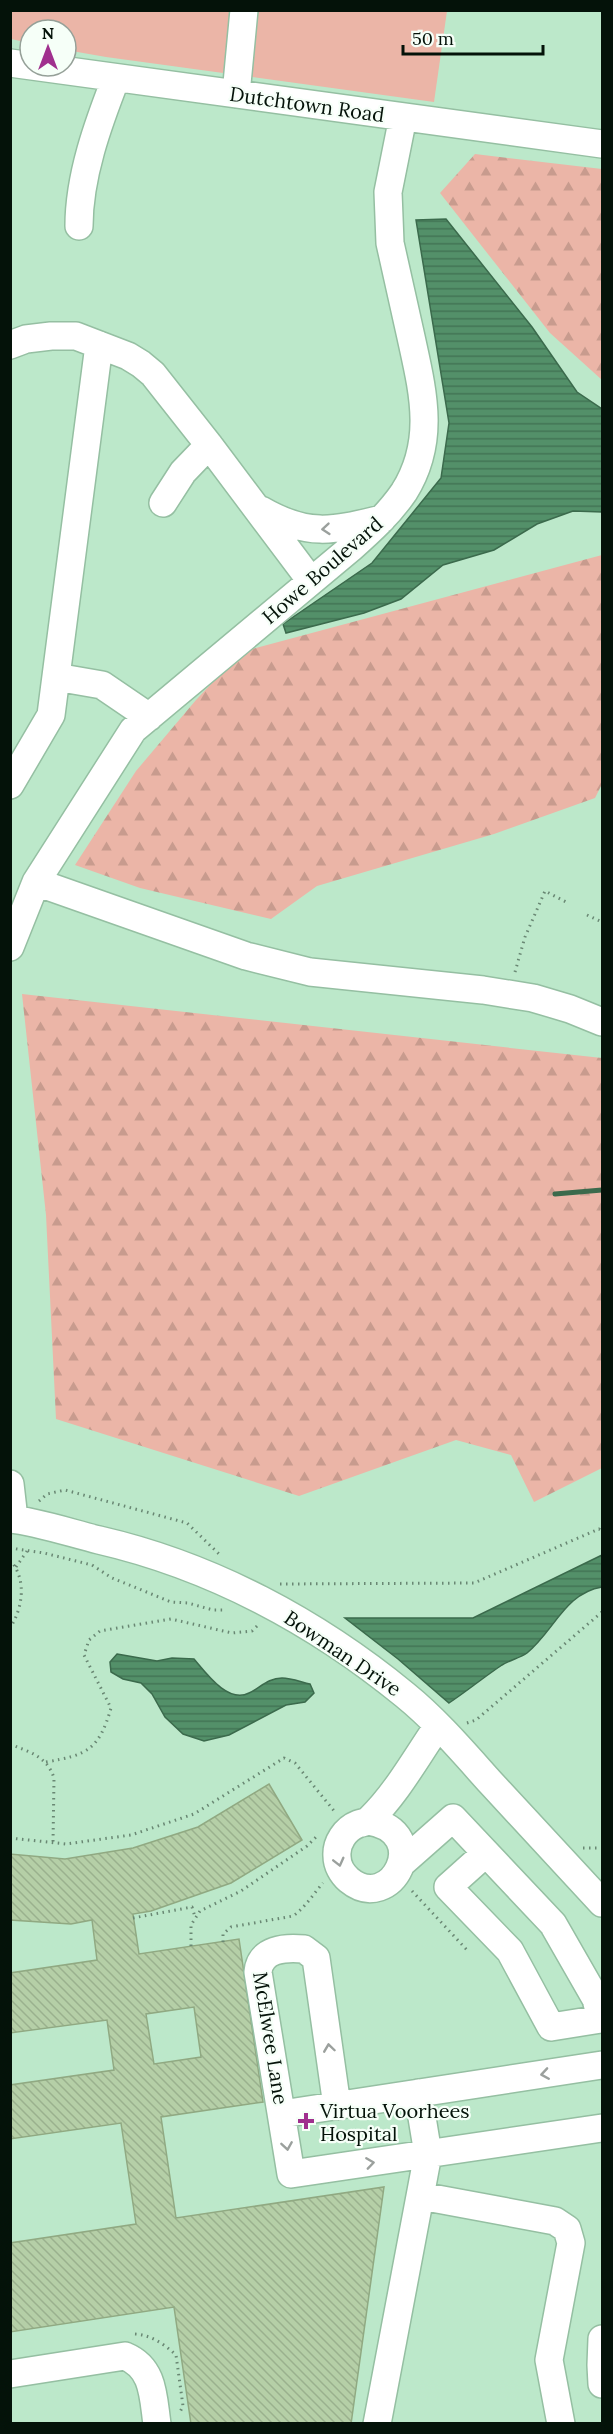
<svg xmlns="http://www.w3.org/2000/svg" width="613" height="2434" font-family="Lora,serif">
  <style>
    .forest { fill: url(#forest-firs) }
    .park { fill: #ebb5a7 }
    .water { fill: url(#water-rules); stroke: #3b6a4c; stroke-width: 1.5 }
    .lines { fill: none; stroke-linecap: round; stroke-linejoin: round }
    .stream { stroke: #3b6a4c; stroke-width: 5 }
    .building { fill: url(#building-back-hatch); stroke: #90a982; stroke-width: 1.5; fill-rule: evenodd }
    .minor-casing { stroke: #95bfa2; stroke-width: 30 }
    .path { stroke: #698773; stroke-width: 3; stroke-dasharray: 1.5 4.5; stroke-linecap: butt }
    .minor { stroke: #fff; stroke-width: 27 }
    .oneway { stroke: #9ba09d }
    .poi-dot { fill: #a0308e; stroke: #f6fff8; stroke-width: 2 }
    .labels { text-anchor: middle; dominant-baseline: central; stroke-width: 4.5; stroke-linejoin: round; paint-order: stroke }
    .street-label { font-size: 20px; fill: #041209; stroke: #f6fff8 }
    .poi-label { font-size: 20px; fill: #041209; stroke: #f6fff8; text-anchor: start }
  </style>
  <defs>
    <pattern id="forest-firs" width="22" height="20" patternUnits="userSpaceOnUse" patternTransform="scale(1.5)"><rect width="22" height="20" fill="#ebb5a7"/><path d="M5 1l3.5 6h-7zM16 11l3.5 6h-7z" fill="#c89b8e"/></pattern>
    <pattern id="water-rules" width="6" height="5" patternUnits="userSpaceOnUse" patternTransform="scale(1.5)"><rect width="6" height="5" fill="#539069"/><path d="M0 2.5h6" fill="none" stroke="#437455"/></pattern>
    <pattern id="building-back-hatch" width="6" height="6" patternUnits="userSpaceOnUse" patternTransform="scale(1.5)"><rect width="6" height="6" fill="#b5cfa7"/><path d="M-1 5l2 2M0 0l6 6M5-1l2 2" fill="none" stroke="#9ab18e"/></pattern>
  </defs>
  <rect width="100%" height="100%" fill="#bce8ca"/>
  <!-- forest -->
  <path class="forest" d="M475,154l127,15v211l-52,-47 -110,-140z
    M602,555v229l-7,14 -101,36 -177,52 -46,33 -131,-31 -65,-23 61,-94 60,-71 45,-48z
    M22,994l580,64v410l-68,34 -23,-47 -55,-15 -157,56 -243,-77 -10,-204z"/>
  <!-- park -->
  <path class="park" d="M10,11h437l-13,91 -328,-45 -40,-7v-20h-36v13l-19,-4z"/>
  <!-- water -->
  <path class="water" d="M446,219l86,108 45,65 25,17v103l-29,-1 -36,13 -43,26 -51,15 -42,34 -37,14 -78,20 -3,-9 89,-61 69,-85 8,-55 -33,-203z
    M602,1555v32c-37,6 -48,44 -75,66 -7,5 -17,7 -25,12 -18,12 -35,26 -53,38l-51,-44 -53,-41h128z
    M117,1654l40,7 15,-3 22,1c12,14 34,45 55,34 11,-5 19,-15 33,-15 9,0 19,4 28,6l4,9 -9,9 -19,3 -57,30 -25,6 -21,-7 -18,-17 -13,-23 -11,-11 -18,-4 -12,-7 -1,-10z"/>
  <g class="lines">
    <!-- stream -->
    <path class="stream" d="M555,1194l47,-4"/>
  </g>
  <!-- building -->
  <path class="building" d="M269,1784l33,56 -71,43 -80,28 -18,3 6,40 100,-15 24,163 -102,15 15,101 208,-31 -33,237h-160l-17,-117 -164,25v-89l126,-19 -15,-101 -111,16v-54l104,-15 -7,-50 -97,13v-60l87,-13 -5,-40 -21,4 -61,-4v-66l55,5 68,-11 65,-21zM194,2007l7,50 -47,7 -8,-50z"/>
  <g class="lines">
    <defs>
      <path id="minor" d="M10,63l592,81
        M236,94l8,-84
        M79,226c0,-50 19,-102 37,-148
        M10,345l16,-6 25,-3h25l52,20 13,8 12,10 56,71 102,136
        M163,503l20,-31 26,-27
        M261,510c47,27 71,21 121,9
        M56,677l46,8 47,32
        M10,785l41,-70 48,-370
        M36,882l210,74 64,16 173,18 50,8 37,11 32,13
        M10,947l26,-65 97,-152 218,-182c19,-17 38,-34 53,-56 32,-51 19,-100 7,-155 -7,-31 -14,-63 -21,-94l-2,-51 15,-75
        M10,1484l4,35
        M10,1519c25,2 64,15 89,21 113,26 217,82 306,155 32,26 59,58 86,88 37,40 74,80 111,120
        M368,1821c67,11 23,94 -19,59 -7,-6 -12,-15 -12,-24 -1,-13 8,-27 21,-32 5,-2 9,-1 12,-5 27,-26 47,-63 68,-93
        M402,1863l51,-45 100,106 43,75 5,20 -50,8 -41,-76 -62,-64 38,-34
        M337,2106l-21,-148 -12,-9c-19,-2 -44,0 -46,23l33,202 311,-46
        M282,2114l320,-49
        M421,2196l134,25 12,8 4,14 -22,117 12,64
        M602,2339l-1,26 1,19
        M10,2374l115,-18c29,12 28,40 32,68
        M377,2424l51,-270 -10,-61"/>
    </defs>
    <!-- minor casing -->
    <use href="#minor" class="minor-casing"/>
    <!-- path -->
    <path class="path" d="M587,915l15,7
      M515,972l10,-35 20,-46 23,12
      M39,1501l8,-7 18,-4 122,33 32,31
      M10,1548l34,5 48,12 20,13 59,24 17,1 25,7h13
      M10,1560c17,19 13,48 0,68
      M16,1567l11,-16
      M280,1584l194,-1 125,-54 3,2
      M467,1723l9,-3 126,-108
      M10,1744c19,8 37,12 44,34l-1,65
      M46,1762c41,-7 53,-12 65,-54l-27,-53 5,-15 11,-9 71,-12 61,14 20,-2 8,-8
      M10,1838l56,6 65,-9 63,-21 90,-56 11,5 40,49
      M583,1848h19
      M412,1891l55,59
      M133,1918l59,-11 3,10
      M223,1942v-8l8,-7 62,-11c13,-9 20,-22 30,-33
      M191,1946v-21l9,-14 41,-20 66,-45 10,-10
      M135,2334c16,1 29,10 41,21l7,51 -4,8"/>
    <!-- minor -->
    <use href="#minor" class="minor"/>
  </g>
  <!-- one-way arrows -->
  <defs><path id="oneway-chevron" d="M-2-3.5L2.5 0L-2 3.5" fill="none" stroke-width="1.6" stroke-linecap="round" stroke-linejoin="round" transform="scale(1.5)"/></defs>
  <g class="oneway">
    <use href="#oneway-chevron" transform="translate(326 529) rotate(175)"/>
    <use href="#oneway-chevron" transform="translate(339 1862) rotate(76)"/>
    <use href="#oneway-chevron" transform="translate(329 2048) rotate(-98)"/>
    <use href="#oneway-chevron" transform="translate(545 2074) rotate(171)"/>
    <use href="#oneway-chevron" transform="translate(287 2146) rotate(81)"/>
    <use href="#oneway-chevron" transform="translate(370 2163) rotate(-8)"/>
  </g>
  <!-- markers -->
  <path class="poi-dot" d="M303 2112h6v6h6v6h-6v6h-6v-6h-6v-6h6z"/>
  <g class="labels">
    <!-- street labels -->
    <g class="street-label">
      <text transform="translate(307 104) rotate(8)">Dutchtown Road</text>
      <text transform="translate(322 570) rotate(-41)">Howe Boulevard</text>
      <text transform="translate(343 1653) rotate(34)">Bowman Drive</text>
      <text transform="translate(271 2038) rotate(81)">McElwee Lane</text>
    </g>
    <!-- poi labels -->
    <g class="poi-label">
      <text x="320" y="2110">Virtua Voorhees<tspan x="320" dy="23">Hospital</tspan></text>
    </g>
  </g>
  <!-- border -->
  <rect width="613" height="2434" fill="none" stroke="#041209" stroke-width="24"/>
  <!-- north arrow -->
  <g transform="translate(48 48)"><circle r="28" fill="#f6fff8" stroke="#95a098" stroke-width="1.5"/>
  <path d="M0-4.5L10 22L0 15L-10 22Z" fill="#a0308e"/>
  <text y="-9" font-size="16" font-weight="bold" text-anchor="middle" fill="#041209">N</text>
  </g>
  <!-- scale -->
  <path d="M403 45v9h140v-9" fill="none" stroke="#041209" stroke-width="3"/>
  <text x="412" y="45" font-size="18" fill="#041209" stroke="#f6fff8" stroke-width="4.5" paint-order="stroke">50 m</text>
</svg>
